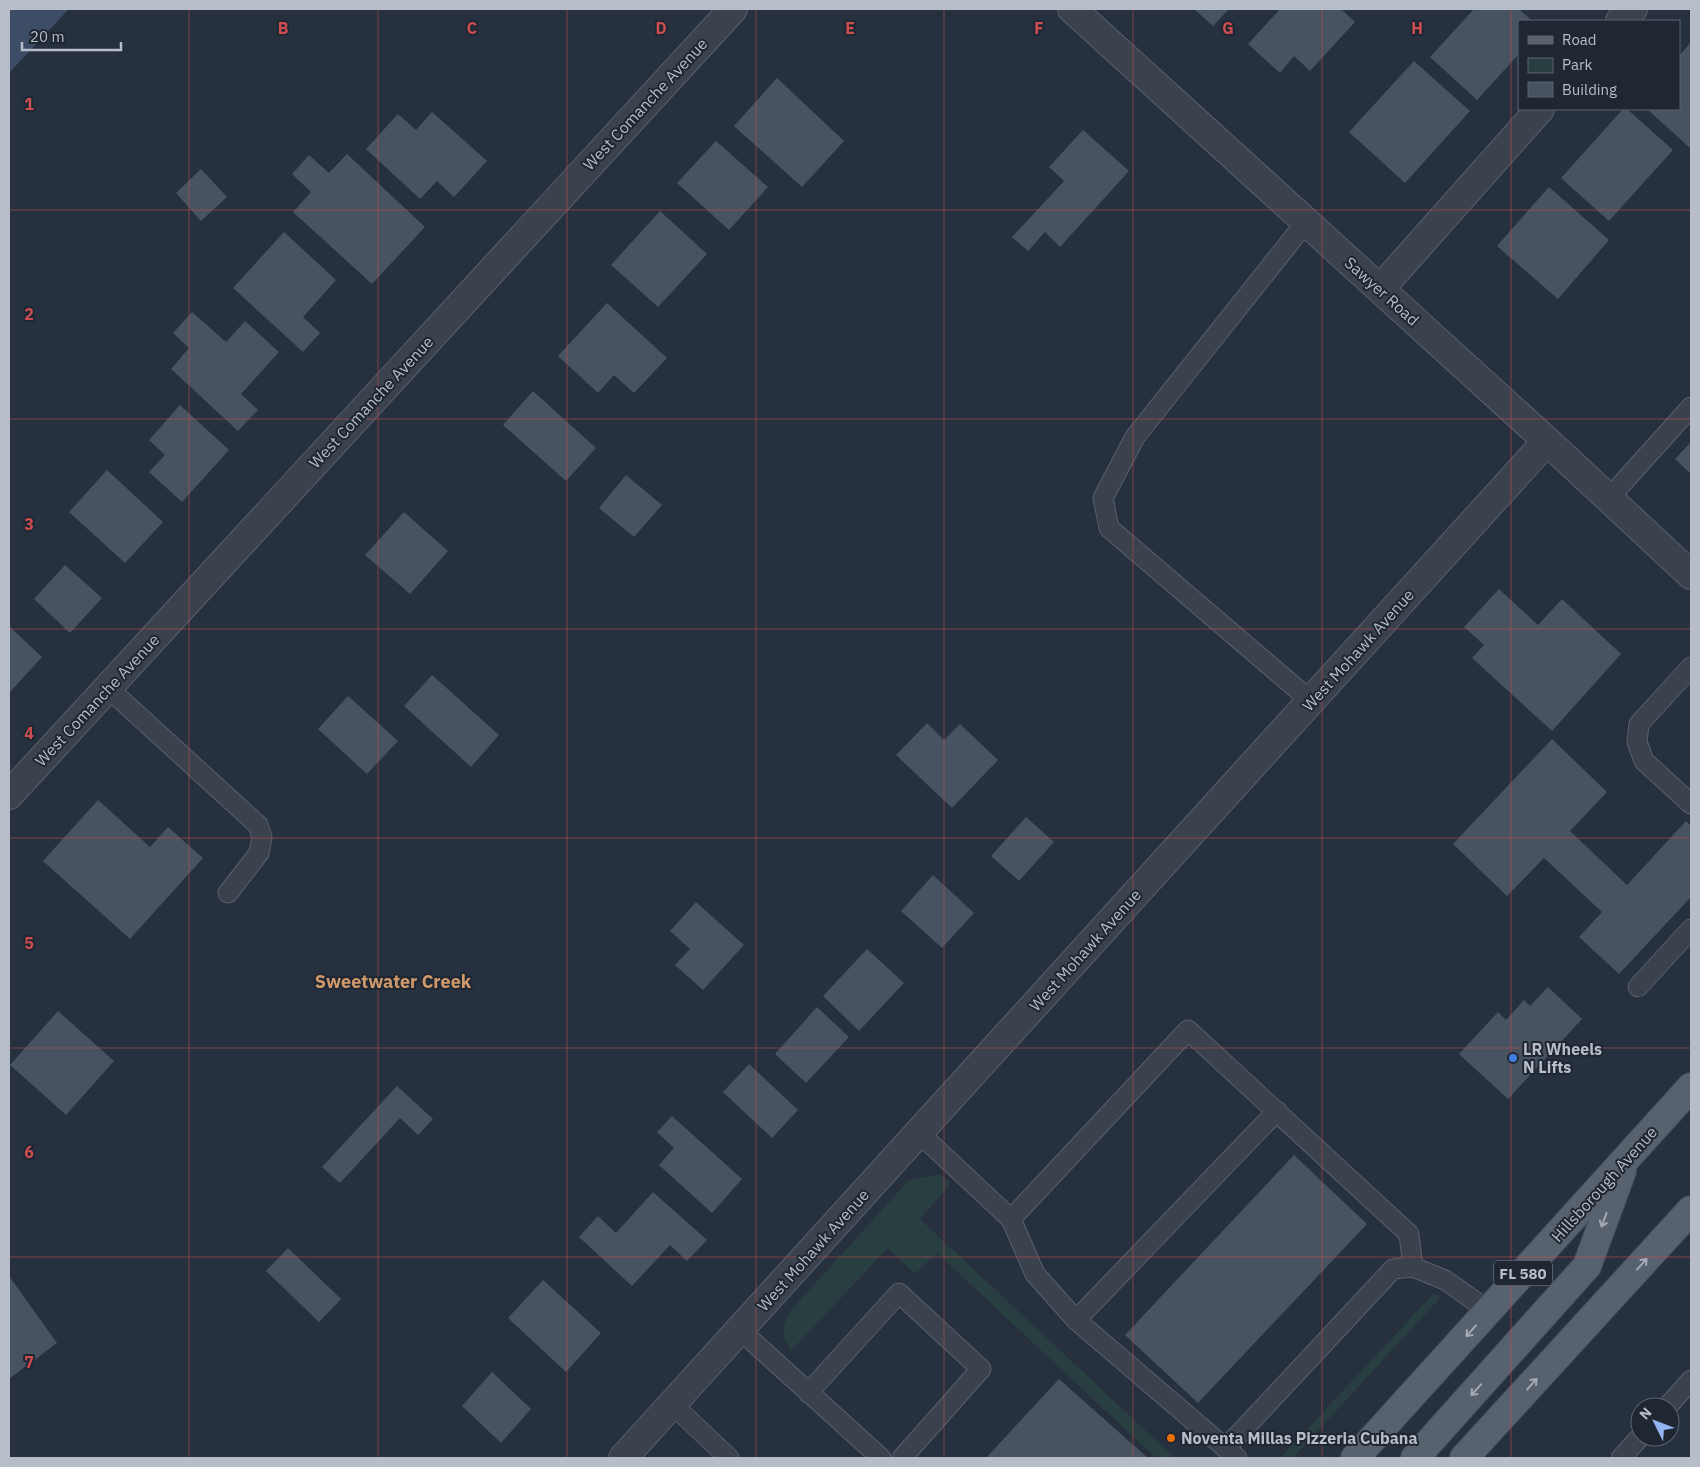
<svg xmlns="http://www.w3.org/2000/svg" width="1700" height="1467" font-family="'IBM Plex Sans',sans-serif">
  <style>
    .green { fill: #293e40 }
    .water { fill: #3d4d66 }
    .building { fill: #485362 }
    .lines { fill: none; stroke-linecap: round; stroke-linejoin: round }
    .lane-casing { stroke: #58606c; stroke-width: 21 }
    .street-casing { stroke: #58606c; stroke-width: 30 }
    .primary-casing { stroke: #444b57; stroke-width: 30 }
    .lane { stroke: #3a424e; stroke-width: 19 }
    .street { stroke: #3a424e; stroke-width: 28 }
    .primary { stroke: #58616e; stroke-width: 28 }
    .oneway { stroke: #a4abb7 }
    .grid { fill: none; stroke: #ce4d50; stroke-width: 1; stroke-opacity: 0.55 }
    .shop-dot { fill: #3f7fe0; stroke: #1f2733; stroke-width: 2 }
    .food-dot { fill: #e8710a; stroke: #1f2733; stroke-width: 2 }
    .labels { text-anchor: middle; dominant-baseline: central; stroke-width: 4; stroke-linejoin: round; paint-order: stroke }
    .shield { fill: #1f2733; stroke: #89909c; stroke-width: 1 }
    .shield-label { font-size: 15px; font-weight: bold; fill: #b7bdc9 }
    .street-label { font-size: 16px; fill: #b7bdc9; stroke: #1f2733 }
    .poi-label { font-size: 16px; font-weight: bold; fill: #b7bdc9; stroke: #1f2733; text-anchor: start }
    .neighbourhood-label { font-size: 18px; font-weight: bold; fill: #cf996b; stroke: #1f2733 }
    .grid-label { font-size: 16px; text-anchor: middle; font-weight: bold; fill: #ce4d50; stroke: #1f2733; stroke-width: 4; stroke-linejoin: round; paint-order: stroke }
  </style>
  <rect width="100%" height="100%" fill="#26303e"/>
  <!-- green -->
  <path class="green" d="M936,1175h4l9,6v5l-29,33 255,239h-19l-219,-205 -22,21 -27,-26 -97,103c-10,-16 -10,-23 -1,-40l119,-131z
    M1434,1293l6,5 -147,160h-13z"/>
  <!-- water -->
  <path class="water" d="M11,9h58l-60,64v-62z"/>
  <!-- building -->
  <path class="building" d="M1194,9h35l-16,17z
    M1280,9h61l14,13 -45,49 -16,-15 -14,17 -32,-29z
    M1474,9h45l13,12h-13v33l-42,46 -47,-43z
    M1691,42v107l-44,-40h32v-53z
    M1414,61l56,50 -65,72 -56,-51z
    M777,78l67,63 -42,46 -68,-61z
    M1623,109h4l46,41 -64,71 -48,-43z
    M432,112l55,49 -33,36 -17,-16 -17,18 -54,-50 32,-35 18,16z
    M1083,130l46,41 -69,76 -15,-15 -17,19 -16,-14 52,-56 -15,-14z
    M716,141l52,46 -39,43 -52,-47z
    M347,154l78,73 -53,57 -79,-72 18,-20 -19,-18 17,-19 20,18z
    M201,169l26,28 -26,24 -25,-28z
    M1549,187l60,53 -51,59 -61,-53z
    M660,211l47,43 -49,53 -47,-42z
    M284,232l52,48 -33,37 17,16 -17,19 -70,-64z
    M607,303l60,55 -33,35 -20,-18 -16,18 -40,-37z
    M192,312l34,30 19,-21 34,31 -38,42 17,16 -20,21 -67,-62 18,-21 -16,-15z
    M533,391l63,57 -30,33 -63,-56z
    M180,405l49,45 -47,52 -33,-30 16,-17 -16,-15z
    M1691,442v32l-16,-15z
    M107,470l56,52 -38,41 -56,-51z
    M626,475l36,30 -28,32 -35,-29z
    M404,512l44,39 -38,43 -45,-39z
    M65,565l37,33 -32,35 -36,-34z
    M1499,589l39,36 24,-26 59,55 -69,77 -80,-73 12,-13 -20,-18z
    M9,626l33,31 -32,35 -1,-1z
    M432,675l67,60 -28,32 -67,-61z
    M348,696l50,45 -31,33 -49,-45z
    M927,723l17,17 16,-16 38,36 -46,48 -56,-53z
    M1552,739l55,53 -37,39 57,54 59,-64 5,5v71l-72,77 -40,-37 23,-25 -58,-54 -37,38 -54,-52z
    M98,800l52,47 18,-20 35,31 -73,81 -87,-78z
    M1026,817l28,25 -35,39 -28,-25z
    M933,875l41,38 -32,35 -41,-37z
    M696,902l48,43 -41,45 -28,-25 15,-16 -20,-18z
    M867,949l37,34 -45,48 -36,-35z
    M1548,987l34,32 -74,80 -49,-45 39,-42 8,8 18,-20 6,6z
    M817,1007l32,30 -43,46 -31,-29z
    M58,1011l56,50 -48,54 -56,-50z
    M749,1064l49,46 -26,28 -49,-46z
    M397,1086l36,33 -15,16 -18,-17 -60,65 -18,-16z
    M672,1116l70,63 -30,34 -53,-48 15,-17 -17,-16z
    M1294,1155l73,69 -169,179 -73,-68z
    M653,1192l54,48 -20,21 -17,-16 -38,41 -53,-49 19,-21 18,17z
    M288,1248l53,51 -22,23 -53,-51z
    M9,1276l48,67 -48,36z
    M543,1280l58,53 -35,39 -58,-54z
    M492,1372l39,37 -30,34 -39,-37z
    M1059,1379l89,79h-162z"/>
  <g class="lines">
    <defs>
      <path id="lane" d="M1306,222l-171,215 -32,61 6,30 202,173
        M1609,498l82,-91
        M1691,667l-52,57 -2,18 7,19 47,43
        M108,688l150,137 4,12 -3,16 -31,40
        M1638,987l53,-58
        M919,1133l92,86 24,55 41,46 161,138
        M1011,1219l177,-189 221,204 4,33
        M1076,1320l201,-209
        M740,1330l141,128
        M808,1393l91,-100 82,76 -79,89
        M672,1404l57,54
        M1667,1407l24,-27
        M1226,1448l167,-179 20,-2 32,13 44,31
        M1621,1458l19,-21"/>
      <path id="street" d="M1072,9l475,432 144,134
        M1620,21l13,-12
        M1380,289l160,-180
        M9,795l724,-786
        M623,1458l924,-1017"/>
      <path id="primary" d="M1355,1458l336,-371
        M1415,1458l172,-192 35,-95
        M1464,1458l227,-248"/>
    </defs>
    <!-- lane casing -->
    <use href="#lane" class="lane-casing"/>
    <!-- street casing -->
    <use href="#street" class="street-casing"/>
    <!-- primary casing -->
    <use href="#primary" class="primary-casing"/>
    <!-- lane -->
    <use href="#lane" class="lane"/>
    <!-- street -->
    <use href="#street" class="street"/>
    <!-- primary -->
    <use href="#primary" class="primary"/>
  </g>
  <!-- one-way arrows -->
  <defs><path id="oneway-shaft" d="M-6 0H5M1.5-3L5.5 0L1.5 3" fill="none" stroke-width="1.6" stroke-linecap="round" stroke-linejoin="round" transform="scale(1.25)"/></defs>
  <g class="oneway">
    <use href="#oneway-shaft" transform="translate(1604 1220) rotate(110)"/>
    <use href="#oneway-shaft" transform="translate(1642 1264) rotate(-48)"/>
    <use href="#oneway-shaft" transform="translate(1471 1331) rotate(132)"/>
    <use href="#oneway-shaft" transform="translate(1532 1384) rotate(-48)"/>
    <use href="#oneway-shaft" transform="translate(1476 1390) rotate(132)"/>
  </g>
  <!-- grid -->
  <path class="grid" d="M189,9v1449M378,9v1449M567,9v1449M756,9v1449M944,9v1449M1133,9v1449M1322,9v1449M1511,9v1449M9,210h1682M9,419h1682M9,629h1682M9,838h1682M9,1048h1682M9,1257h1682"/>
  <!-- markers -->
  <circle class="shop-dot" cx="1513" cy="1058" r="5"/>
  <circle class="food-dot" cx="1171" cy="1438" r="5"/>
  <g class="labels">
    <!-- shield labels -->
    <rect class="shield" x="1494" y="1260.5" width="58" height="25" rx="4"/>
    <g class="shield-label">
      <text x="1523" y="1273">FL 580</text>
    </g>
    <!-- street labels -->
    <g class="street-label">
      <text transform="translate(645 104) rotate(-47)">West Comanche Avenue</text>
      <text transform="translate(1382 291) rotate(42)">Sawyer Road</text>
      <text transform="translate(371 402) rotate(-47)">West Comanche Avenue</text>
      <text transform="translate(1358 650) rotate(-48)">West Mohawk Avenue</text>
      <text transform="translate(97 700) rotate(-47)">West Comanche Avenue</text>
      <text transform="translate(1085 950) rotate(-48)">West Mohawk Avenue</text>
      <text transform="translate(1604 1184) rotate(-48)">Hillsborough Avenue</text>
      <text transform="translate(813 1250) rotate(-48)">West Mohawk Avenue</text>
    </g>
    <!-- poi labels -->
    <g class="poi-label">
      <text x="1523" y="1049">LR Wheels<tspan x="1523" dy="18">N Lifts</tspan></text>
      <text x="1181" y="1438">Noventa Millas Pizzeria Cubana</text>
    </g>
    <!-- neighbourhood labels -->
    <g class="neighbourhood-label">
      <text x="393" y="981">Sweetwater Creek</text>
    </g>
  </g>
  <g class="grid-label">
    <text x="283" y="34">B</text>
    <text x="472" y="34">C</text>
    <text x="661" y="34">D</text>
    <text x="850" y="34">E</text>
    <text x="1039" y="34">F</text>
    <text x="1228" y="34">G</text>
    <text x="1417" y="34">H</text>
    <text x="29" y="110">1</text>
    <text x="29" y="320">2</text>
    <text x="29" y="530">3</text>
    <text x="29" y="739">4</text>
    <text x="29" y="949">5</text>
    <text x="29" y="1158">6</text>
    <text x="29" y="1368">7</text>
  </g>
  <!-- border -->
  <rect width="1700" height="1467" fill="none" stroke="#b7bdc9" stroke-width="20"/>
  <!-- legend -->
  <rect x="1518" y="20" width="162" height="90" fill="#1f2733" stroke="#5c636f"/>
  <rect x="1528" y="36" width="25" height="8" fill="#58616e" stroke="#5c636f"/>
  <text x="1562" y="45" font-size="15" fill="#b7bdc9">Road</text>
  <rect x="1528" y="58" width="25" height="15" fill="#293e40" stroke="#5c636f"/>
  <text x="1562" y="70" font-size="15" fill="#b7bdc9">Park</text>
  <rect x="1528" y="82" width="25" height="15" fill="#485362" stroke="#5c636f"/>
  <text x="1562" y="95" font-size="15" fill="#b7bdc9">Building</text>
  <!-- north arrow -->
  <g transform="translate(1655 1422) rotate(312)"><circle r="24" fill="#1f2733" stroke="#5c636f"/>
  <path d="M0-4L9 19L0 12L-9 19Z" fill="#92b5f2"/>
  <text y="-8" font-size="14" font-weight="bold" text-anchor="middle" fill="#b7bdc9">N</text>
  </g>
  <!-- scale -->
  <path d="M22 42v8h99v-8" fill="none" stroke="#b7bdc9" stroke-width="2.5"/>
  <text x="30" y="42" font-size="15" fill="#b7bdc9" stroke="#1f2733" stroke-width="4" paint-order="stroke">20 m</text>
</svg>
